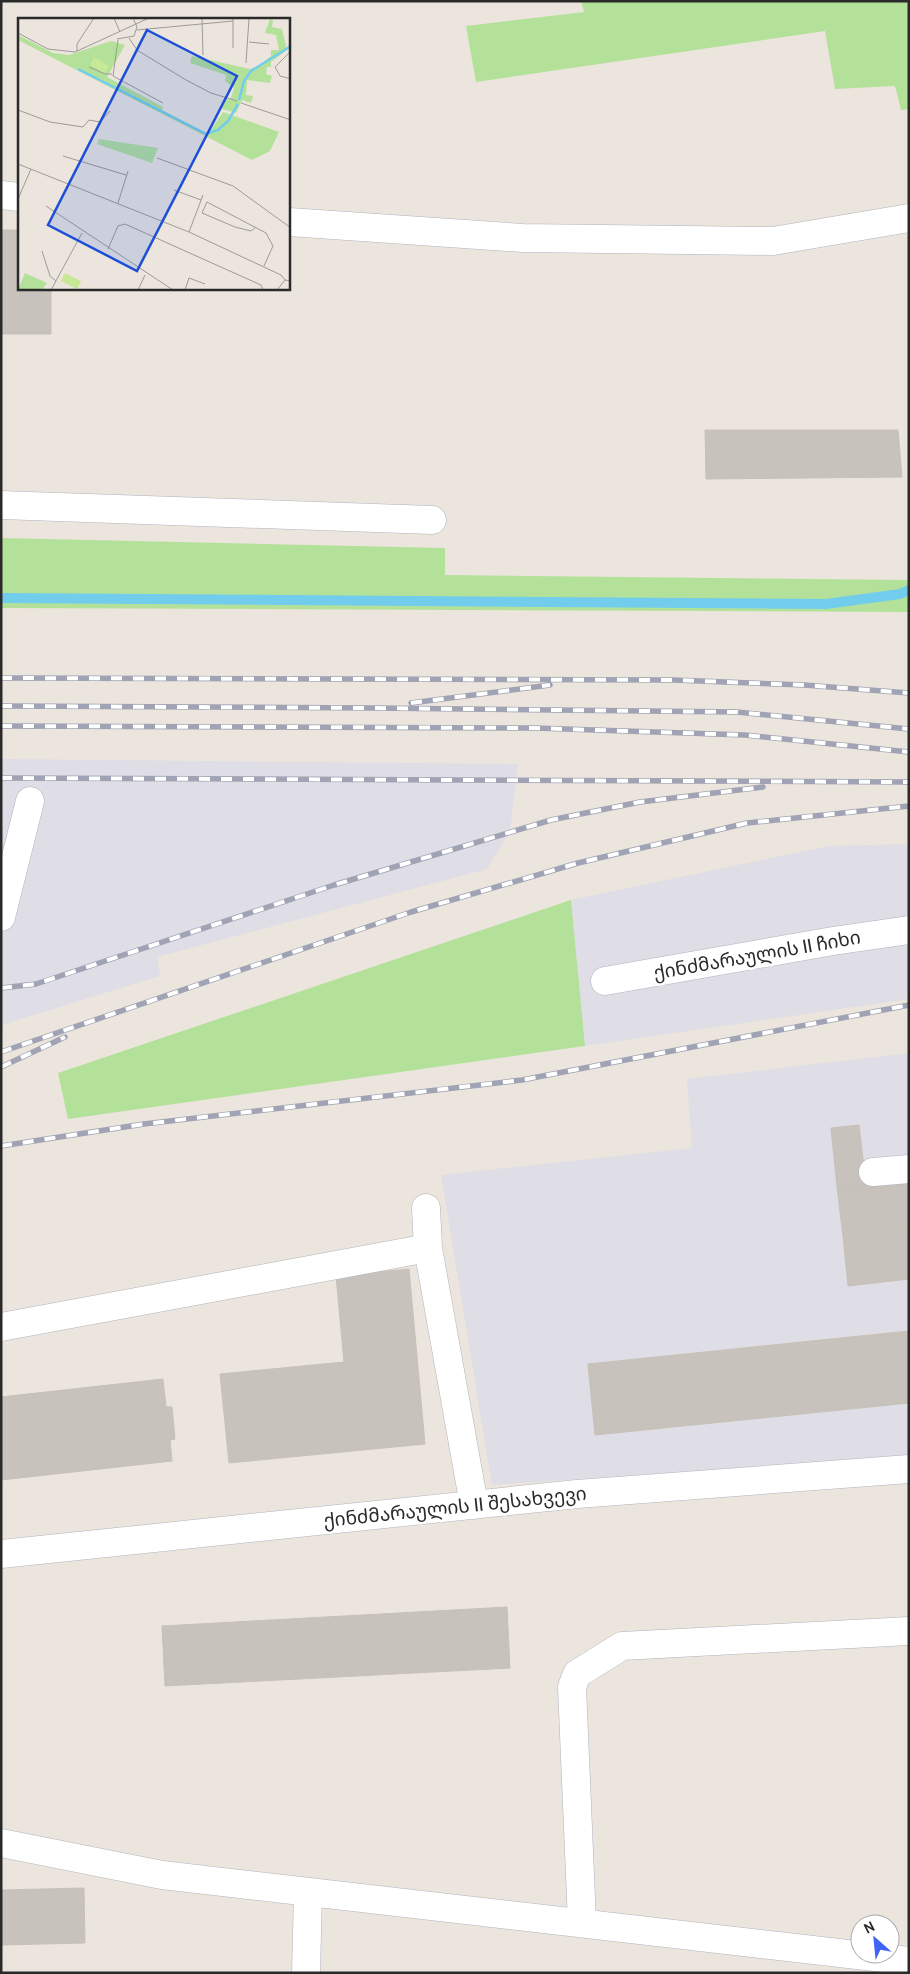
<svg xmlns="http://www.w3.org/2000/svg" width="910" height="1974" font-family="Cabin,'Noto Sans Georgian',sans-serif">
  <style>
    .industrial { fill: #dfdde5 }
    .green { fill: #b4e19a }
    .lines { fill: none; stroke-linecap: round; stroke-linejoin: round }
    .stream { stroke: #72cdec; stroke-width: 10 }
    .building { fill: #c7c2bc; stroke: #c7c1b6 }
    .minor-casing { stroke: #b0b3be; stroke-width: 29 }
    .minor { stroke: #fff; stroke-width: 28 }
    .rail-casing { stroke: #9fa3b4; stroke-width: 5.5 }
    .rail { stroke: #fff; stroke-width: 4; stroke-dasharray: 11; stroke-linecap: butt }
    .labels { text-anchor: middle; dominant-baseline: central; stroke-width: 5; stroke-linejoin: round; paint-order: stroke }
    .street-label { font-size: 19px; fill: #2a2a2a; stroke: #fff }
    .inset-river { fill: none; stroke: #72cdec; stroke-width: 2.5 }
    .inset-road { fill: none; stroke: #9e9a95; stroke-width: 1 }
    .view { fill: #1d4ed8; fill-opacity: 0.15; stroke: #1d4ed8; stroke-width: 2.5 }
    .inset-edge { fill: none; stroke: #2a2a2a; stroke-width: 2.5 }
  </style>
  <rect width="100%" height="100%" fill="#ece5dd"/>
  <!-- industrial -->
  <path class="industrial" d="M1,759l517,5 -8,67 -23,38 -330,88 3,19 -159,49z
    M909,844v155l-324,47 -14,-146 258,-54z
    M909,1053v403l-417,29 -51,-310 251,-27 -5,-69z"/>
  <!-- green -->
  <path class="green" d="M581,1h328v108l-8,1 -6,-24 -60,3 -10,-58 -349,51 -10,-56 118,-14z
    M1,538l444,10v27l464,5v32l-908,-4z
    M571,900l14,146 -517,73 -10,-46z"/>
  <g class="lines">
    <!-- stream -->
    <path class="stream" d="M1,598l825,6 74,-10 9,-4"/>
  </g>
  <!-- building -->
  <path class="building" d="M1,230h18v59h32v45h-50z
    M705,430h193l4,47 -196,2z
    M859,1125l7,60 -29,2 -6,-59z
    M909,1180v49l-66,7 -6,-49z
    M909,1229v50l-61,7 -5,-50z
    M409,1269l16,175 -196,19 -9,-89 124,-12 -8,-86z
    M909,1331v72l-314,32 -7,-71z
    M163,1379l3,28h6l3,32 -5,1 2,21 -171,19v-83z
    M507,1607l3,61 -345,18 -3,-60z
    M84,1888l1,55 -84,2v-55z"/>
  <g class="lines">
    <defs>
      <path id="minor" d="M1,195l18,2
        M289,222l234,16 250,3 136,-23
        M1,505l431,15
        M1,917l29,-116
        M605,981l228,-40 76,-11
        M873,1172l36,-3
        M426,1208l2,40 46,257
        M1,1327l427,-79
        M1,1554l576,-60 332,-25
        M1,1843l161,32 747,86
        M582,1922l-10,-235 5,-13 45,-28 287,-15
        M306,1973l2,-81"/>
    </defs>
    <!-- minor casing -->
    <use href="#minor" class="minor-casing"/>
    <!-- minor -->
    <use href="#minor" class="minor"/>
    <defs>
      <path id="rail" d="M1,678l673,2 130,5 105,8
        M411,703l139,-18
        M1,706l371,2 365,4 172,17
        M1,726l534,2 210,7 164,17
        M1,778l908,4
        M1,988l35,-4 298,-99 217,-65 89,-18 123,-15
        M1,1052l410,-140 167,-49 169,-40 162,-17
        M1,1067l64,-30
        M1,1146l143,-22 378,-44 387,-75"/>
    </defs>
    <!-- rail casing -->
    <use href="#rail" class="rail-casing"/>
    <!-- rail -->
    <use href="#rail" class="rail"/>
  </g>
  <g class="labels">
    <!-- street labels -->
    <g class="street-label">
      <text transform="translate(757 955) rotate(-10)">ქინძმარაულის II ჩიხი</text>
      <text transform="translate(455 1507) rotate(-6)">ქინძმარაულის II შესახვევი</text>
    </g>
  </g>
  <!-- overview -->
  <g transform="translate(18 18)">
    <rect width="272" height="272" fill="#ece5dd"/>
    <path d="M252,1l3,1 -1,7 10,2 5,21 -16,12v5h-4l-1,7 6,2 -2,7 -23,-3 -1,15 7,1 -2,7 -9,-3 -6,13 -14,-4 4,-10 4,1 4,-12 -9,-7 1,-6 -36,-12 2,-7 58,13 9,-3 12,-10v-6h8l-3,-15 -11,-2zM0,17l35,18 16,2 42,-14 14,4 -18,32 56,30 -1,3 46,24 15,-22 56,20 -9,19 -18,9 -234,-120zM81,121l59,9 -6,15 -55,-19zM7,255l22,10 -5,7h-24z" fill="#b4e19a"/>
    <path d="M76,39l15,9 -4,7 -15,-8zM47,255l16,8 -4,8 -16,-8z" fill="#c7e896"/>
    <path class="inset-river" d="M60,51l128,65 12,-4 10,-9 10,-17M221,82l5,-19 7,-10 40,-25"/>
    <path class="inset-road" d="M96,0l6,14M184,0l1,37M215,1v29M119,12l96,-9M0,15l30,16 27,3 74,-34M111,20l8,12 49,30 25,13 26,8M99,21l17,-3 3,-9 -4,-9M100,22l-5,36 50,27M231,24l20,2M59,33v-7l17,-26M273,33l-16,16 5,9 11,3M228,45l3,-45M71,49l16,7h7M223,85l50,17M0,92l32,12 33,5 6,-7 11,2 10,-11M45,138l63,19M139,140l76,28 58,42M0,146l171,68 92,43 4,5M156,172l27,10M0,181l13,-30M100,185l10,-32M28,188l127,84M238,209l-5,4 -16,-4 -33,-14 5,-11 59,31 7,13 -9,20M171,214l14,-37M90,231l10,-23 7,-2 136,61 2,5M24,233l8,25 6,5M33,272l31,-57M120,272l7,-15M167,272l4,-12 16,6M259,272l8,-10 6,1"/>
    <path class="view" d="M129,12l90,46 -100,195 -89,-46z"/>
    <rect width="272" height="272" class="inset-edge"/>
  </g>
  <!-- border -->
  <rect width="910" height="1974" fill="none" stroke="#2a2a2a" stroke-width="5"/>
  <!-- north arrow -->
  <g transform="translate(875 1939) rotate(333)"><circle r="24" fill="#ffffff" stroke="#aaaaaa"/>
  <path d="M0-4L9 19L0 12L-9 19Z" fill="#4065f6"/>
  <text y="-8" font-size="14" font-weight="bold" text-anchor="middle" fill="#2a2a2a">N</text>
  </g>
</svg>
